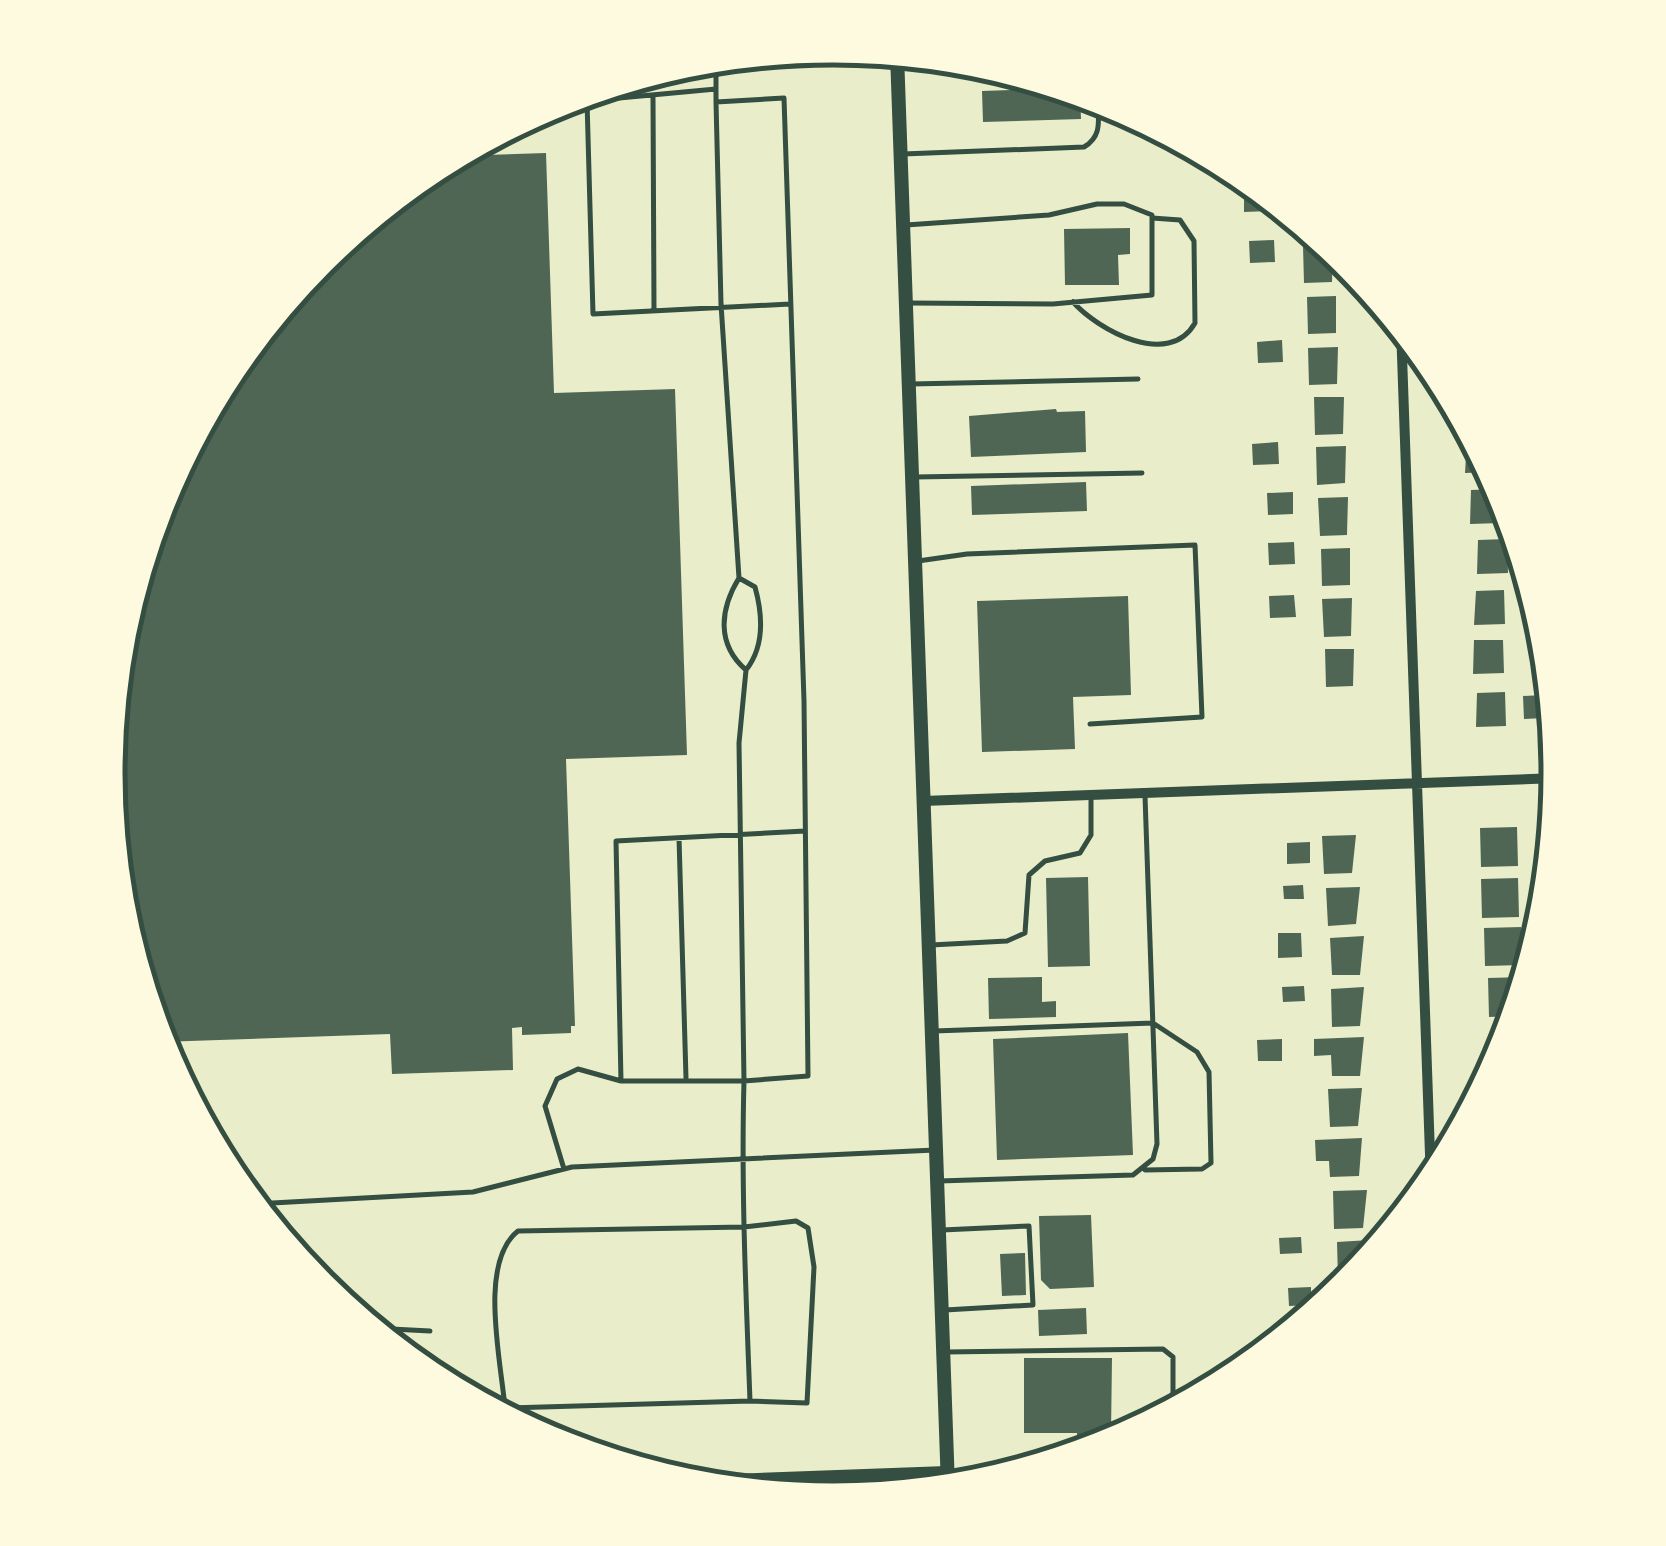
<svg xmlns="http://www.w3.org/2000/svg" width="1666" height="1546" font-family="'Titillium Web',sans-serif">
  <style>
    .building { fill: #4f6655 }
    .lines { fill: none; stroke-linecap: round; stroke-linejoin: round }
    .service { stroke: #344e41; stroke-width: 5 }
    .minor { stroke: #344e41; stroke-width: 10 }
    .secondary { stroke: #344e41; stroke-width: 14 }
    .rim { fill: none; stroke: #344e41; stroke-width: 5 }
  </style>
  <rect width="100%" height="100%" fill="#e9edc9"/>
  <!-- building -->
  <path class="building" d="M1061,88l19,6 1,25 -98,3 -1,-31z
    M485,141v14l61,-2 8,240 121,-4 12,366 -121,4 9,267h-4v7l-49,2v-8l-10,1 1,42 -121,4 -2,-40 -230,8 -39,-128 -13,-142 14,-141 41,-136 67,-126 90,-109 110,-91z
    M1260,189l10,8v14l-26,1v-22z
    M1130,228v26l-12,1 1,30h-54l-1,-56z
    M1274,240l1,22 -25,1 -1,-22z
    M1328,245l5,4 -1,33 -28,1 -1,-37z
    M1336,296v37l-28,1 -1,-37z
    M1282,340l1,22 -25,1 -1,-21z
    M1338,347l-1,37 -28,1 -1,-37z
    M1314,397h30l-1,37 -28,1z
    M1056,409l1,3 28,-1 1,41 -115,5 -2,-41z
    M1467,439h6l18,33 -26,1z
    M1278,442l1,22 -26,1 -1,-21z
    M1346,446l-1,37 -28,2 -1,-38z
    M1086,482l1,29 -115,4 -1,-29z
    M1500,489l1,34 -31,1 1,-34z
    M1293,492v22l-25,1 -1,-22z
    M1348,497l-1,38 -27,1 -2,-38z
    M1507,539l1,34 -31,1 1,-34z
    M1294,542l1,22 -26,1 -1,-22z
    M1350,548v37l-28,1 -1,-37z
    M1504,590l1,34 -31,1 2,-34z
    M1294,595l2,22 -26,1 -1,-22z
    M1128,596l3,99 -58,2 2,52 -93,3 -5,-151z
    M1352,598l-1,38 -27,1 -2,-38z
    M1474,640h29l1,33 -31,1z
    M1325,649h29l-1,37 -27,1z
    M1505,692l1,34 -30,1 1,-34z
    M1544,695l1,23 -21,1 -1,-23z
    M1517,827l1,39 -37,1 -1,-39z
    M1356,835l-4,38 -28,1 -2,-38z
    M1310,842v21l-23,1v-21z
    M1088,877l2,89 -42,1 -2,-89z
    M1518,878l1,39 -37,1 -1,-39z
    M1303,885l1,14h-20l-1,-13z
    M1360,887l-4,37 -28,2 -2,-38z
    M1521,927l1,38 -37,1 -1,-38z
    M1278,933h23l1,24 -24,1z
    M1364,936l-4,39h-28l-2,-37z
    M1042,977v25l14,-1v16l-67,2 -1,-41z
    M1525,977l-11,39 -25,1 -1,-39z
    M1304,986l1,15 -22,1 -1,-15z
    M1364,987l-4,39 -28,1 -1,-38z
    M1510,1029l-7,22 -11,20 -1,-41z
    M1128,1033l5,122 -136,5 -4,-121z
    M1364,1037l-4,39h-28l-1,-21 -17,1v-17z
    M1282,1039v22h-24l-1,-21z
    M1362,1088l-4,38 -28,1 -2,-38z
    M1362,1138l-3,38 -29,1 -1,-16h-13l-1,-21z
    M1367,1190l-4,38 -29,1 -1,-38z
    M1091,1215l3,72 -44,2 -9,-9 -2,-64z
    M1301,1237l1,16 -22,1 -1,-16z
    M1370,1240l1,16 -19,23h-14l-1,-37z
    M1025,1253l1,42 -24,1 -2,-42z
    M1311,1287v18l-22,1 -1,-18z
    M1086,1308l1,26 -48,2 -1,-26z
    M1024,1358h88l-1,75 18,1 -52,19v-20h-53z"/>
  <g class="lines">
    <!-- service -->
    <path class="service" d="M716,59v43l68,-4 20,603 4,375 -64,5c-3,107 2,213 6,320l-245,7c-4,-47 -27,-146 13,-177l226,-4 52,-6 12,7 6,39 -7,136 -57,-2
      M901,65l82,-1
      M716,89l-129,12 6,213 197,-10
      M653,97l1,212
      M716,102l5,202 18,274 16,9c8,29 10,59 -9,83 -30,-26 -26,-61 -7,-92
      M541,110l12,2 33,-11
      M903,154l181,-7c19,-11 14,-28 14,-48
      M906,225l143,-10 48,-11h27l28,11v80l-99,9 -145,-1
      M1073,302c25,28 96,67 122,21l-1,-82 -14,-21 -28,-2
      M911,384l227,-5
      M915,477l227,-4
      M918,561l49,-7 228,-9 7,172 -112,7
      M679,838l7,240
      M931,945l76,-4 18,-8 4,-58 16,-14 35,-8 11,-18v-40
      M934,1031l219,-8 44,29 12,20 2,91 -9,6 -57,1
      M621,1081l-5,-240 189,-10
      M564,1169l-19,-63 12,-27 21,-10 43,12h123l-5,-338 7,-73
      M939,1181l194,-6 20,-16 4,-15 -12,-348
      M253,1204l220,-12 99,-25 363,-17
      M942,1230l87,-4 4,79 -88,5
      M372,1328l58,3
      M946,1352l217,-3 10,8v51
      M950,1472l58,2"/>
    <!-- minor -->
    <path class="minor" d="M1401,327l30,856
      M923,801l635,-23
      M678,1481l269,-10"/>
    <!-- secondary -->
    <path class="secondary" d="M897,54l51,1433"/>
  </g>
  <!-- crop -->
  <path d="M0 0H1666V1546H0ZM125 773a708 708 0 1 1 1416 0a708 708 0 1 1-1416 0Z" fill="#fefae0" fill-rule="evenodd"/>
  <path class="rim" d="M125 773a708 708 0 1 1 1416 0a708 708 0 1 1-1416 0Z"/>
</svg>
